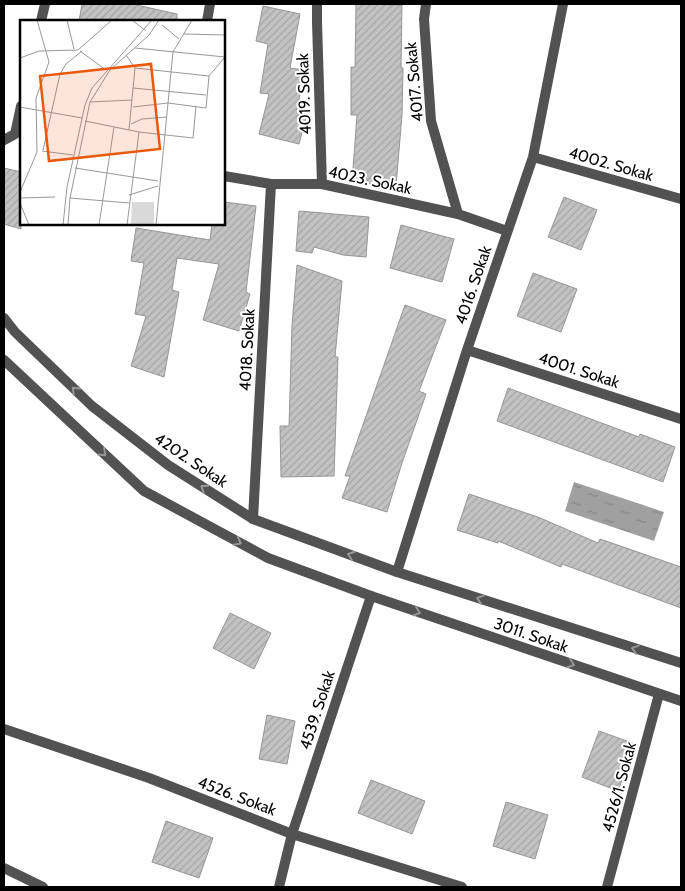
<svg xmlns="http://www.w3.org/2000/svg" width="685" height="891" font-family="Cabin,sans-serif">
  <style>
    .water { fill: url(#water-ripples) }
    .building { fill: url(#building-hatch); stroke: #969696 }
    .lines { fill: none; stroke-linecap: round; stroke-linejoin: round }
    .minor { stroke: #525252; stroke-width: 10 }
    .tertiary { stroke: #525252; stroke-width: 10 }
    .oneway { stroke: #979797 }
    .labels { text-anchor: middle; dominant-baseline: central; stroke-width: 4; stroke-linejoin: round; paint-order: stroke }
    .street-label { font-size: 16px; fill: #000; stroke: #fff }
    .inset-road { fill: none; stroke: #999; stroke-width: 1 }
    .view { fill: #e8590c; fill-opacity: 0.15; stroke: #e8590c; stroke-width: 2.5 }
    .inset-edge { fill: none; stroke: #000; stroke-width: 2.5 }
  </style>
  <defs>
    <pattern id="water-ripples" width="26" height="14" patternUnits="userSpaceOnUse" patternTransform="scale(1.25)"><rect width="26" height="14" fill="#a0a0a0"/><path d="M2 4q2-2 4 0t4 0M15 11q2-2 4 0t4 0" fill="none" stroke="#888"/></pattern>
    <pattern id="building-hatch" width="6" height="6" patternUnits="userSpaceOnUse" patternTransform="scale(1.25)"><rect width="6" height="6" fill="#c2c2c2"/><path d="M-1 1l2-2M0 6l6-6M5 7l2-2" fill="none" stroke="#a5a5a5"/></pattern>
  </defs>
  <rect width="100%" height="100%" fill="#fff"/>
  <!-- water -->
  <path class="water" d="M574,482l90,30 -10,29 -89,-30z"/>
  <!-- building -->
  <path class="building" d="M82,4h50l45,10v7h-98z
    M356,4l46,1 -1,63h2l-1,47 -6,71 -44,-4 5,-67h-6v-48h4z
    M263,6l37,8 -10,54 14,2 -7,41 10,2 -8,31 -40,-10 10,-40 -9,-1 8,-49 -12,-3z
    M4,168l17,4v57l-17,-5z
    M564,197l33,13 -16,40 -33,-13z
    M224,202l32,4 -10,86 4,2 -11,37 -36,-11 16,-56 -42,-6 -5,32 7,2 -15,85 -33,-11 15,-50 -11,-2 9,-51 -13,-2 5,-33 74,12 2,-16h12z
    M299,211l70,6 -3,40 -23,-2 -29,-8 -2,6 -16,-2z
    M401,225l53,14 -12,43 -52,-14z
    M297,265l45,16 -7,76h3l-4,119 -53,1 -1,-51h9l3,-101z
    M533,273l44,16 -16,43 -44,-16z
    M405,305l41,15 -27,71 7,3 -25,72 -14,46 -45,-14 8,-22h-5z
    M508,388l131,49 1,-3 35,13 -12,35 -166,-61z
    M469,494l69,23 60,26 2,-4 81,28v41l-119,-44 -1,3 -63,-26v2l-41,-13z
    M230,613l41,20 -17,36 -41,-21z
    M267,715l28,6 -8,43 -28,-5z
    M599,731l36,13 -17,47 -36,-14z
    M371,780l54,21 -13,33 -54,-21z
    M506,802l42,13 -13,44 -42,-13z
    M166,821l47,17 -14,40 -47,-16z"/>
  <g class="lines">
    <!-- minor -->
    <path class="minor" d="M317,4v18l5,162
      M426,4l-2,15 7,102 27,93
      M41,21l4,-17
      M207,21l3,-17
      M4,140l11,-6 6,-28
      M533,157l148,42
      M224,176l47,8h51l136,30 49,17
      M467,350l214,69
      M253,519l18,-335
      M397,572l70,-222 66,-193 30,-153
      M4,729l145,49 143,56 170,53
      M4,868l39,19
      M279,887l13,-53 79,-238
      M607,887l52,-193"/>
    <!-- tertiary -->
    <path class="tertiary" d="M4,318l11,14 77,74 76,59 85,54 144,53 284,91
      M4,360l140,131 124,67 103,38 310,105"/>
  </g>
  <!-- one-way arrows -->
  <defs><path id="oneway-chevron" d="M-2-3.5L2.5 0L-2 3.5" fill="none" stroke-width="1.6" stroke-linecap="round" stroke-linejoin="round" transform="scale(1.25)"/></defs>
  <g class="oneway">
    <use href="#oneway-chevron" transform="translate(75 390) rotate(-136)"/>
    <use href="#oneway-chevron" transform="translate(103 453) rotate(43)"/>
    <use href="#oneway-chevron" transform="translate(204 488) rotate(-148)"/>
    <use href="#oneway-chevron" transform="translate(238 542) rotate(29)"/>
    <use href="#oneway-chevron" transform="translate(351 555) rotate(-160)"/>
    <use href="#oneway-chevron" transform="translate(480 599) rotate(-162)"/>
    <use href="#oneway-chevron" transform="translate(417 612) rotate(19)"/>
    <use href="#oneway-chevron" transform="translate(635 649) rotate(-162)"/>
    <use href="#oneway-chevron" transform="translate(571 664) rotate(19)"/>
  </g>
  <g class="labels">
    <!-- street labels -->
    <g class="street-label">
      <text transform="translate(414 82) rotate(-95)">4017. Sokak</text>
      <text transform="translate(304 94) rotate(-92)">4019. Sokak</text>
      <text transform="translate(611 164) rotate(16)">4002. Sokak</text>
      <text transform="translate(370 180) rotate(12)">4023. Sokak</text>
      <text transform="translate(473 285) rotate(-71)">4016. Sokak</text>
      <text transform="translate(247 350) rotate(-87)">4018. Sokak</text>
      <text transform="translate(579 370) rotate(18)">4001. Sokak</text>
      <text transform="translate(191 460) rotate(34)">4202. Sokak</text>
      <text transform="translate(531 635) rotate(19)">3011. Sokak</text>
      <text transform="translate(317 710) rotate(-72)">4539. Sokak</text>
      <text transform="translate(619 787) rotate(-75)">4526/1. Sokak</text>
      <text transform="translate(237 796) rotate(21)">4526. Sokak</text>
    </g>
  </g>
  <!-- overview -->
  <g transform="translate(20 20)">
    <rect width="205" height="205" fill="#fff"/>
    <path d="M112,182h22v23h-23z" fill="#d9d9d9"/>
    <path class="inset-road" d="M47,0l7,29M112,0l14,11M142,5l17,14M164,14l41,1M115,28l90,9M60,31l26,19M106,35l9,13 74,8M0,38l19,-7 39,-1 34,-30M113,68l73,7M70,82l42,-2M0,87l62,11M113,87l35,-4 38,5 3,-32 16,-19M65,101l54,11 54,6 3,-32M111,104l11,-5 25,-2M109,110l6,-62M23,130l17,-76 6,-10 16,-13M22,131l31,4M55,148l83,13M0,172l17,-40 -1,-54 13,-36 -12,-42M109,175l29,-9M0,178l35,-1M50,178l59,5M0,183l9,22M43,205l4,-38 18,-82 7,-17 60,-68M48,205l2,-27 20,-96 20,-32 39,-35 10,-15M79,205l15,-98M107,205l12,-93M136,205l17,-173 19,-32"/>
    <path class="view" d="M131,44l9,85 -111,12 -9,-85z"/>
    <rect width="205" height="205" class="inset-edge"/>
  </g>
  <!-- border -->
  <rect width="685" height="891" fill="none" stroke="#000000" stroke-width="10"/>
</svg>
